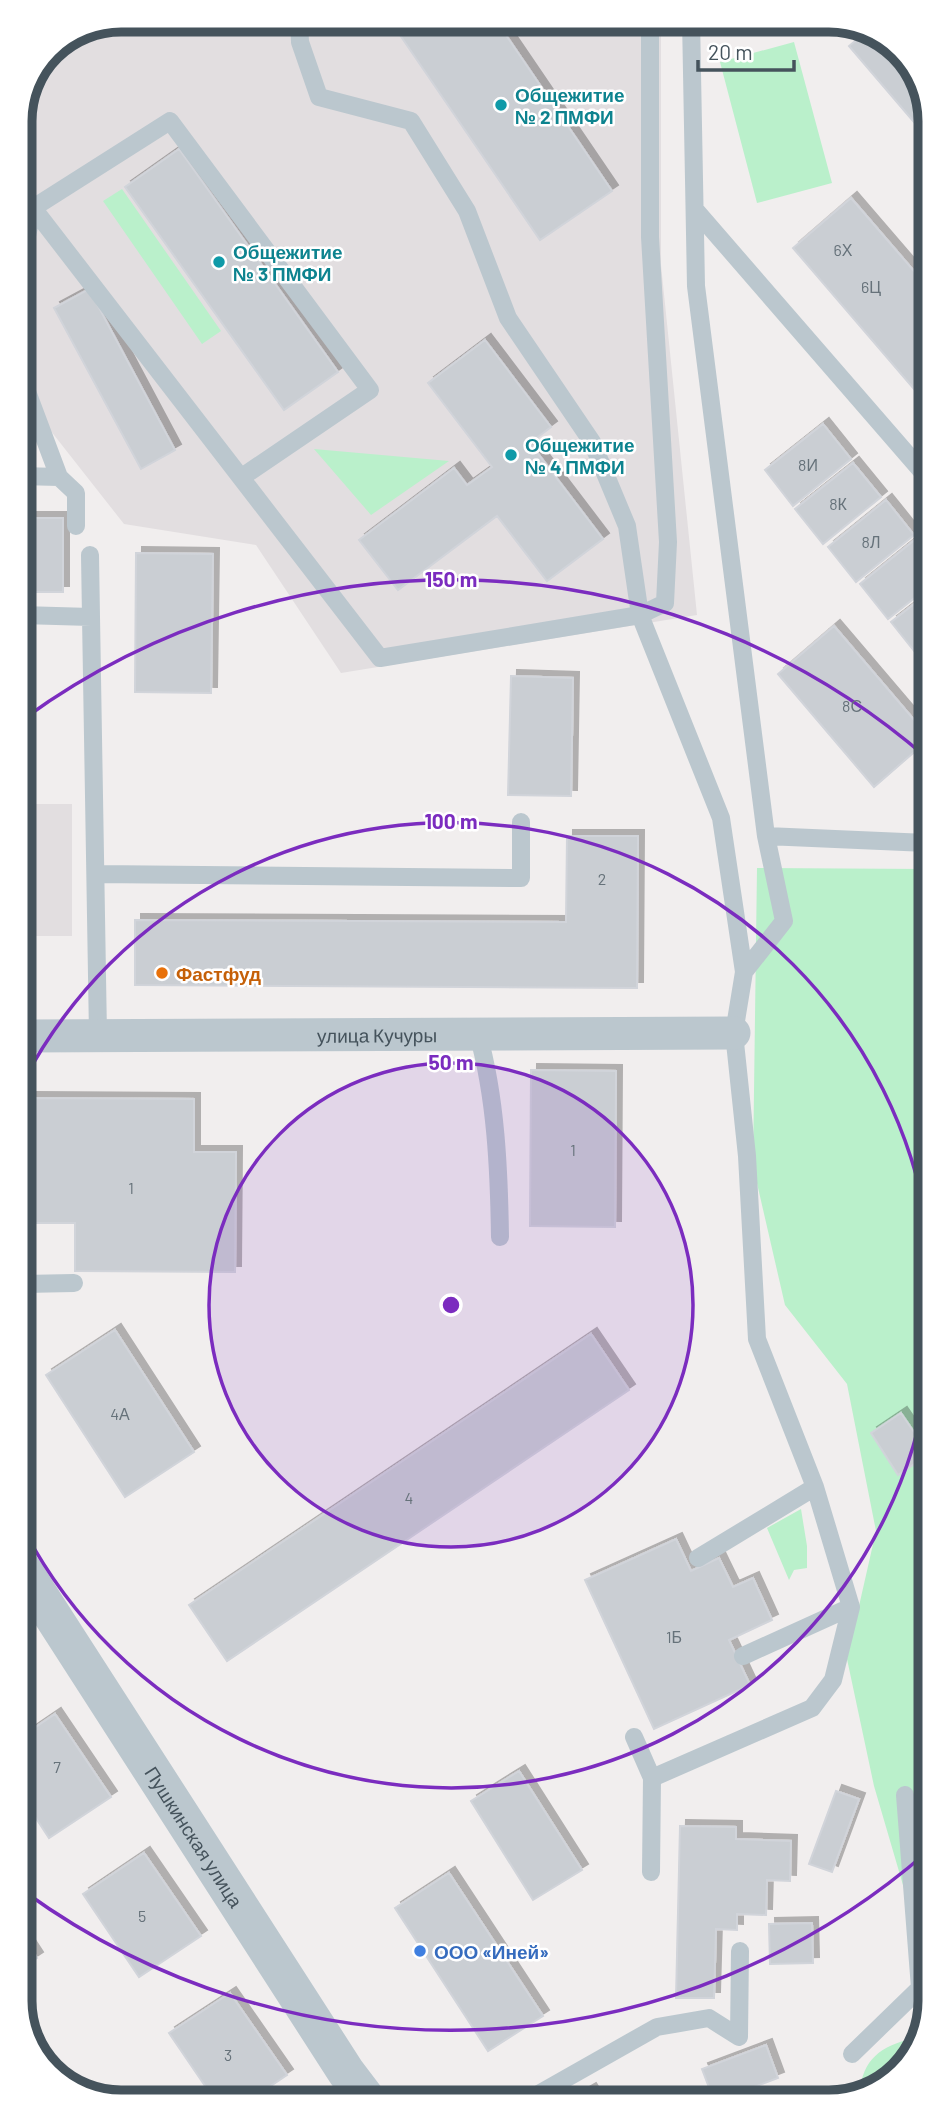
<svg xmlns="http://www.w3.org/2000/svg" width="950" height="2122" font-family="Barlow,sans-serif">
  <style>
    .education { fill: #e2dee0 }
    .green { fill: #baf0cb }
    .building { fill: #caced3; stroke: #d1d4da; stroke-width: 2; filter: url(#shadow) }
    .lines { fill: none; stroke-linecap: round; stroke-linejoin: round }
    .service { stroke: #bbc7ce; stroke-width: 18 }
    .minor { stroke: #bbc7ce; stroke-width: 33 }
    .tertiary { stroke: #bbc7ce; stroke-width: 38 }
    .ring { fill: none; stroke: #7b2cbf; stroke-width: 3.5 }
    .culture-dot { fill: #0f9aa8; stroke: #fff; stroke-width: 2.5 }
    .food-dot { fill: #e8710a; stroke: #fff; stroke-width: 2.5 }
    .shop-dot { fill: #3f7fe0; stroke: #fff; stroke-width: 2.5 }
    .labels { text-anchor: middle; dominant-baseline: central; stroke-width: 5; stroke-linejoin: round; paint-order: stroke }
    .number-label { font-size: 16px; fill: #66727a }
    .culture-label { font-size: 19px; font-weight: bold; fill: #0d838f; stroke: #fff; text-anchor: start }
    .food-label { font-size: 19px; font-weight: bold; fill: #c56008; stroke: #fff; text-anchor: start }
    .street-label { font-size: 19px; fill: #45535c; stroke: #fff }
    .shop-label { font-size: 19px; font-weight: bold; fill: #366cbe; stroke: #fff; text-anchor: start }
    .rim { fill: none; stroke: #45535c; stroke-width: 9 }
    .centre { fill: #7b2cbf; stroke: #fff; stroke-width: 3.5 }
    .ring-label { font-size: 21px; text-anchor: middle; font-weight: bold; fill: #7b2cbf; stroke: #fff; stroke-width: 5; stroke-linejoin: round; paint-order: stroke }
  </style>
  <defs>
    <filter id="shadow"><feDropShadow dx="6" dy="-6" stdDeviation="0" flood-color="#0004"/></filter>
  </defs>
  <rect width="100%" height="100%" fill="#f1eeee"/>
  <!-- education -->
  <path class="education" d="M120,19h541v246l36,350 -356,58 -85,-128 -132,-21 -81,-103 -23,-92 -1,-215 30,-65z
    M21,804h51v132h-50z"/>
  <!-- green -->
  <path class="green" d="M794,42l38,141 -75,20 -37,-141z
    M122,189l99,142 -19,13 -99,-143z
    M314,449l135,12 -78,54z
    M757,868l170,1 3,1039 -20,1 -36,-123 -27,-127 29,-128 -29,-147 -62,-79 -32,-139z
    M801,1509l6,37v22l-13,2 -5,10 -22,-52z
    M907,2040l12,1 -5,17 -54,39c0,-32 16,-49 47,-57z"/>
  <!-- building -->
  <path class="building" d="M389,19h106l117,172 -72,49z
    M867,31l24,9 34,47v48l-76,-89z
    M179,149l159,223 -54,38 -159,-223z
    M851,198l75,87v118l-133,-155z
    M89,289l86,161 -34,19 -87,-161z
    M485,340l66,87 -21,16 73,96 -56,42 -50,-65 -99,74 -39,-50 95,-72 13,17 25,-18 -64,-84z
    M823,424l28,35 -58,47 -28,-36z
    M853,463l28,34 -58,47 -28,-35z
    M886,500l28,35 -58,47 -28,-35z
    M21,518h42v74h-42z
    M917,538l10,12v38l-39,31 -28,-35z
    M136,553l77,1 -2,139 -76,-1z
    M927,594v57l-8,6 -28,-35z
    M834,626l93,109v6l-53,46 -96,-113z
    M21,652h1l1,111h-2z
    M511,676l62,2 -2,118 -63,-1z
    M567,836h71l-1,152 -502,-3v-65l431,2z
    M531,1070l85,1 -1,156 -85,-1z
    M28,1098l166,1v53h42l-1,120 -160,-1v-48h-48z
    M115,1330l79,122 -69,45 -79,-122z
    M591,1334l38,56 -402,271 -38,-56z
    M901,1413l28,41 -31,21 -27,-42z
    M676,1539l15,32 28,-13 14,29 20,-9 19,42 -43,20 21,45 -96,44 -69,-149z
    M55,1714l56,83 -62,41 -25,-38v-65z
    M519,1771l63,99 -49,30 -62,-99z
    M836,1791l23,8 -27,73 -23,-8z
    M680,1826l56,1v12l55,2 -1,40 -23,-1 -1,35 -29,-1v16l-21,-1 -2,69h-38z
    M144,1853l57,83 -62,41 -56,-83z
    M449,1873l94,143 -55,35 -93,-143z
    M812,1923l1,40 -43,1 -1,-40z
    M24,1938l13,20 -12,8z
    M230,1993l57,82 -40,27h-31l-47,-69z
    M766,2045l12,33 -53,20h-12l-11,-29z
    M590,2089l6,10h-23z"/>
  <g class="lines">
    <!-- service -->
    <path class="service" d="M299,19l1,23 19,55 92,24 56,90 41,107 84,124 35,84 13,89 25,-12 3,-61 -18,-305v-218
      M691,19l5,267 70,550 18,85 -40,51
      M20,193l13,15 137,-87 200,269 -128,87
      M697,212l229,264
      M20,268l13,-60 347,450 260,-43 81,203 23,154 -10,61 13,123 10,183 58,148 36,120 -108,49
      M20,373l39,104 -39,-1
      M59,477l17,16v33
      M90,555l1,62
      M21,615l70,2 7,418
      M766,836l161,7
      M96,874l425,4v-56
      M478,1034c18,64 21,136 22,203
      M23,1284l51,-1
      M698,1558l117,-71
      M634,1737l18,41 160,-70 21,-28 18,-73
      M651,1872l1,-94
      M852,2054l68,-66 -15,-193
      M528,2100l129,-73 52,-9 30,19 1,-86"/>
    <!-- minor -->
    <path class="minor" id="s1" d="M22,1036l712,-3"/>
    <!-- tertiary -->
    <path class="tertiary" id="s2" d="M23,1570l323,502 22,29"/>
  </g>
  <!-- distance rings -->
  <circle cx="451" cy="1305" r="242" fill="#7b2cbf" fill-opacity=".12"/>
  <g class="ring">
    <circle cx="451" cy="1305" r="242"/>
    <path d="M929 1376A483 483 0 0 1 25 1532M23 1082A483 483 0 0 1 928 1229"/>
    <path d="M927 1852A725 725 0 0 1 25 1892M25 718A725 725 0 0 1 927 758"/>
  </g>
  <!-- markers -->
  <g class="culture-dot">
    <circle cx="501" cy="105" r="7"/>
    <circle cx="219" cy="262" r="7"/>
    <circle cx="511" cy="455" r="7"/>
  </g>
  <circle class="food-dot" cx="162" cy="973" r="7"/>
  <circle class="shop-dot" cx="420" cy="1951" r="7"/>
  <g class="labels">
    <!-- number labels -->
    <g class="number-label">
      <text x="843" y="249">6Х</text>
      <text x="871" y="286">6Ц</text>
      <text x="808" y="464">8И</text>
      <text x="838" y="503">8К</text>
      <text x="871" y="541">8Л</text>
      <text x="852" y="705">8С</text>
      <text x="602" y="878">2</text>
      <text x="573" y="1149">1</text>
      <text x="131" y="1187">1</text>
      <text x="120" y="1413">4А</text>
      <text x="409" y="1497">4</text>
      <text x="674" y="1636">1Б</text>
      <text x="57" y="1766">7</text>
      <text x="142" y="1915">5</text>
      <text x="228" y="2054">3</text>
    </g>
    <!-- culture labels -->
    <g class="culture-label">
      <text x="515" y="94">Общежитие<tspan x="515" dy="22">№ 2 ПМФИ</tspan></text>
      <text x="233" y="251">Общежитие<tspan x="233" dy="22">№ 3 ПМФИ</tspan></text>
      <text x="525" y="444">Общежитие<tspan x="525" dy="22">№ 4 ПМФИ</tspan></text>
    </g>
    <!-- food labels -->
    <g class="food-label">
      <text x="176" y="973">Фастфуд</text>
    </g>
    <!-- street labels -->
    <g class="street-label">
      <text stroke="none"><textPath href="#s1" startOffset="355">улица Кучуры</textPath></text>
      <text stroke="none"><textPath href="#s2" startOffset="317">Пушкинская улица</textPath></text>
    </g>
    <!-- shop labels -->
    <g class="shop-label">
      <text x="434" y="1951">ООО «Иней»</text>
    </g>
  </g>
  <!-- crop -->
  <path d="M0 0H950V2122H0ZM121 32H829A89 89 0 0 1 918 121V2001A89 89 0 0 1 829 2090H121A89 89 0 0 1 32 2001V121A89 89 0 0 1 121 32Z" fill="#fff" fill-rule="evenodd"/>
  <path class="rim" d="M121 32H829A89 89 0 0 1 918 121V2001A89 89 0 0 1 829 2090H121A89 89 0 0 1 32 2001V121A89 89 0 0 1 121 32Z"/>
  <circle cx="451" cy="1305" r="10" class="centre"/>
  <g class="ring-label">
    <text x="451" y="587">150 m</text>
    <text x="451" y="829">100 m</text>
    <text x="451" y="1070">50 m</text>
  </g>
  <!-- scale -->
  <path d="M698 60v10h96v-10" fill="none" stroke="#45535c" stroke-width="3.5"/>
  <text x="708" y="60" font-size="21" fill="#45535c" stroke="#ffffff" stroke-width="5" paint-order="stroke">20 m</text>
</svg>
